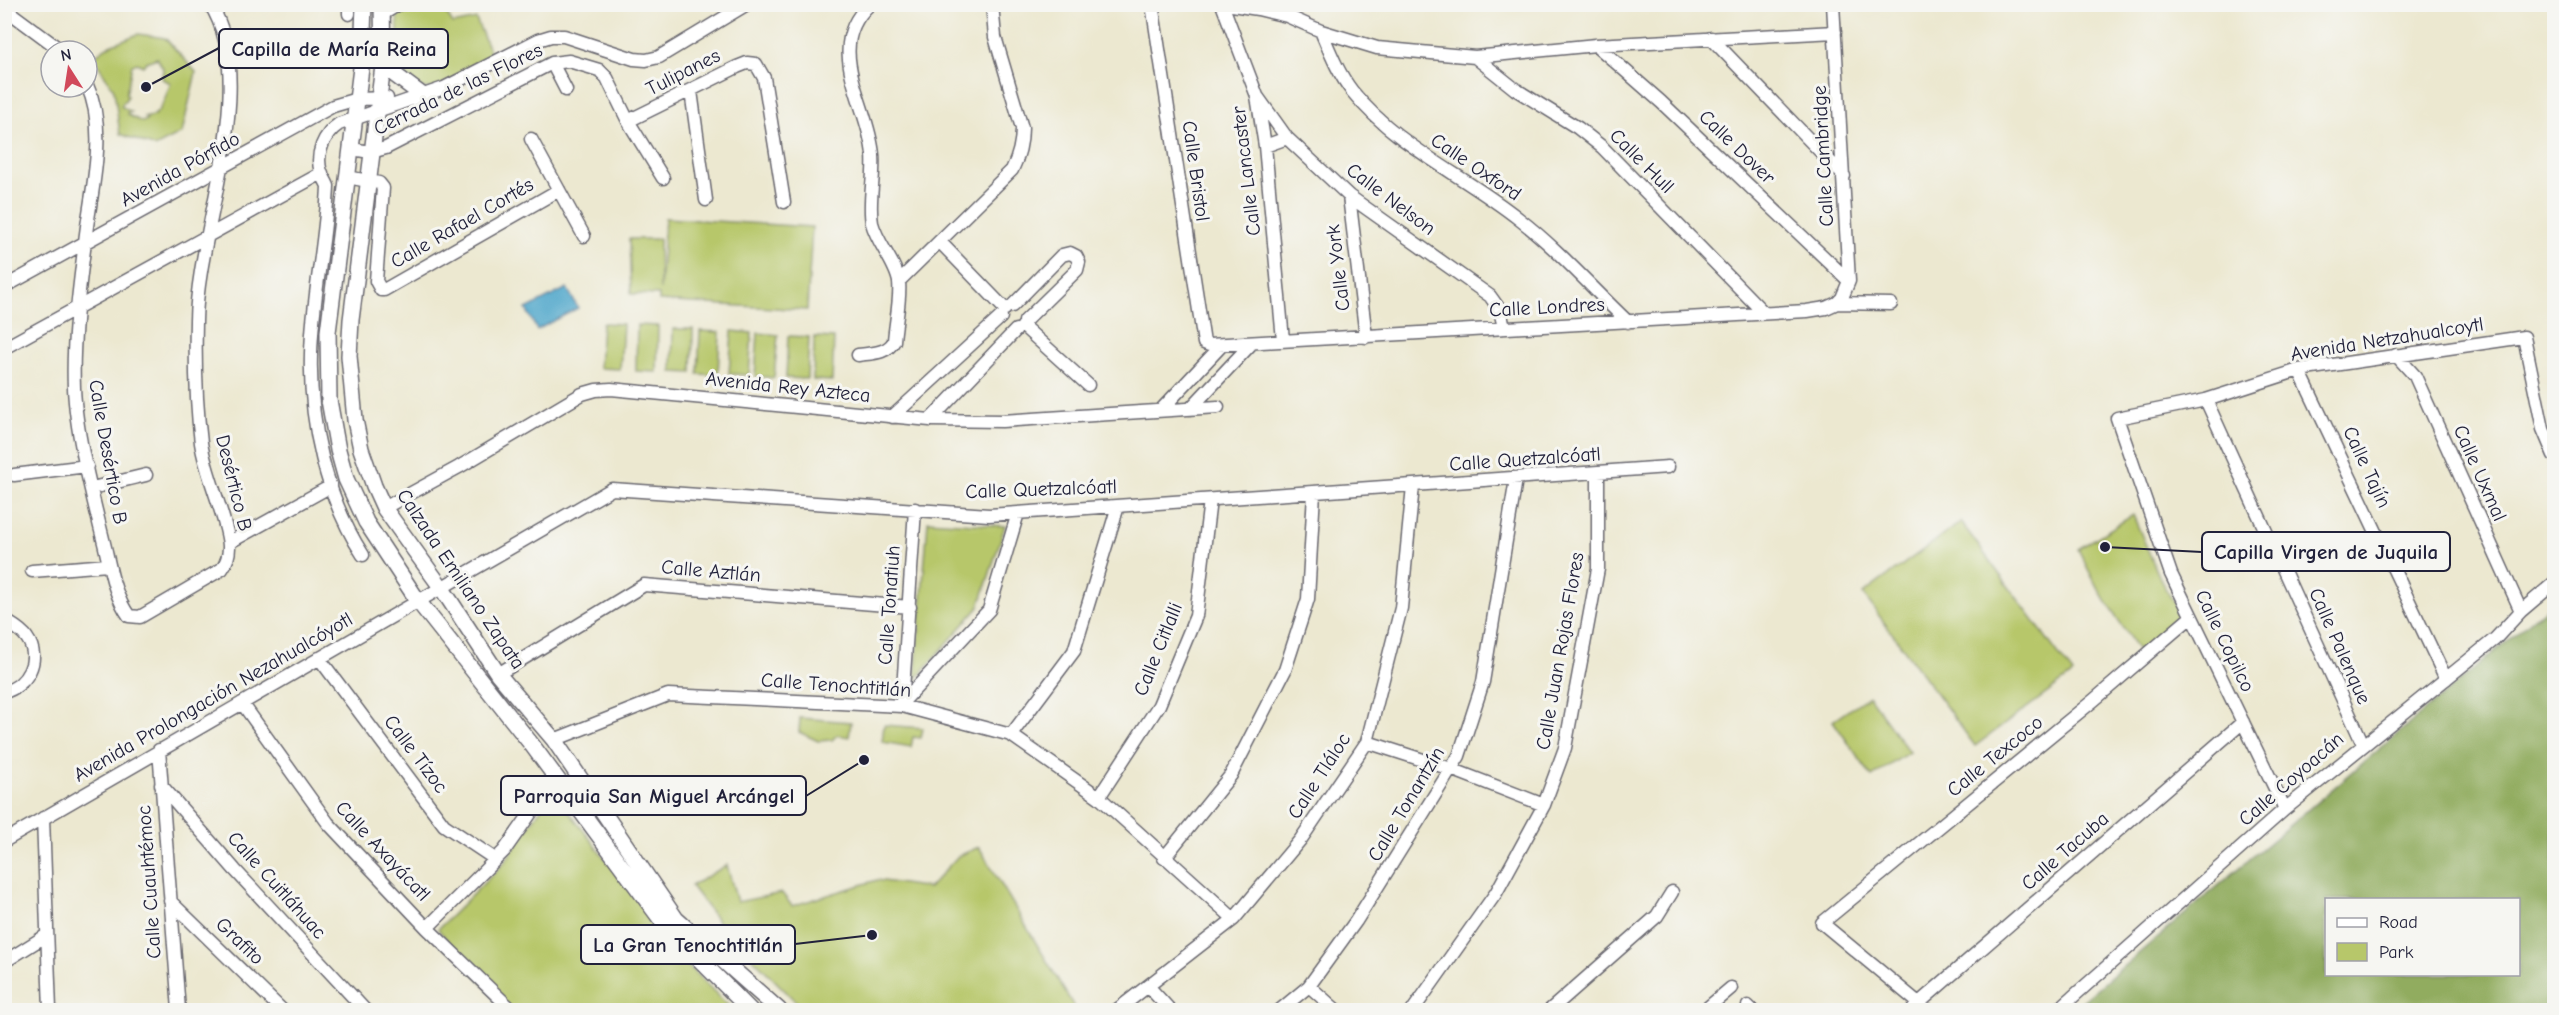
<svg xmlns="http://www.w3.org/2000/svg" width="2559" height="1015" font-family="'Comic Neue',sans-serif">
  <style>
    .green { fill: #b7c76a; stroke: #6c7452; stroke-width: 1.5; fill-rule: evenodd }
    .forest { fill: #91ac5e; stroke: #5a674c; stroke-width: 1.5; fill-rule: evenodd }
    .water { fill: #4da6ca; stroke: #386482; stroke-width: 1.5 }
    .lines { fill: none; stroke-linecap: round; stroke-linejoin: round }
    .minor-casing { stroke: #69676f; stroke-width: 15 }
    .major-casing { stroke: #69676f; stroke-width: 18 }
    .minor { stroke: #fff; stroke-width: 12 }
    .major { stroke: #fff; stroke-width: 15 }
    .labels { text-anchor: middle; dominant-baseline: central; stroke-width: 6; stroke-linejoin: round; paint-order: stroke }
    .street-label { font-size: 20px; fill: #22223b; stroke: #f6f6f2 }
    .leader { fill: none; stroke: #22223b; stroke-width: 2 }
    .callout-dot { fill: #22223b; stroke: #f6f6f2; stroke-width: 2 }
    .callout { fill: #f6f6f2; stroke: #22223b; stroke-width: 2 }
    .callout-label { font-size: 21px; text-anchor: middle; font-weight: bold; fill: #22223b }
  </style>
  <rect width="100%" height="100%" fill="#f6f6f2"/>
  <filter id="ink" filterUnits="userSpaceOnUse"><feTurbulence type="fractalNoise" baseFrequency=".0167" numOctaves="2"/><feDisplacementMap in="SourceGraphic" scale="12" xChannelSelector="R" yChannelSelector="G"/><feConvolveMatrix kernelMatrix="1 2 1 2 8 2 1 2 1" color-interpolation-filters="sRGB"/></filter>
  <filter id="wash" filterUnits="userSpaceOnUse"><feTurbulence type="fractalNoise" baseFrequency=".008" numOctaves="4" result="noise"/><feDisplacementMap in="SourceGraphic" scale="24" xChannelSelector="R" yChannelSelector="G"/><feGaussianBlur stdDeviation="1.35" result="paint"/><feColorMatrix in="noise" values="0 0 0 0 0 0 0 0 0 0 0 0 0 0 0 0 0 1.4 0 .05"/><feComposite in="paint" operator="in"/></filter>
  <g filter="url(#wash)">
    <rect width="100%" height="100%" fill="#ece8d0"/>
    <!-- green -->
    <path class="green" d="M420,5h21l12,19 23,-5 17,40 -57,30 -24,-2 -12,-18 -3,-56z
      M138,34l27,4 31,34 -14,61 -27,14 -35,-13 -6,-44 -21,-33 17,-12zM157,58l6,10 -1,11 9,4c-6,12 -10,37 -27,34l3,3 -5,2 -14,-7 -1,-2 4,-1 -10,-6 7,-10 -2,-1 6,-30 5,-2 6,3 3,-4z
      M665,218l147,9 -5,83 -148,-9v-6l-28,-1 -2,-55h30l1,51z
      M602,323l21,1 -3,45 -21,-1z
      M637,325l21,1 -1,46 -21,-1z
      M673,329h20l-1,44 -20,-1z
      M700,331l20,1 -2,43 -20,-1z
      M732,331l20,2 -3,42 -20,-1z
      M758,333l20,2 -4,43 -19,-2z
      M788,336l21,1 -2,42 -21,-1z
      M814,337l20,1 -2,43 -19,-1z
      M2133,515l29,68 22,36 -43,36 -44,-68 -19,-38z
      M928,521l77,5 -26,81 -64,73z
      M1961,522l112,152 -98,72 -112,-152z
      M1869,696l40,56 -37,25 -39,-56z
      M800,718l51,4 -2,15 -12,-2 -5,5 -14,1 -19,-9z
      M884,725l39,3 -2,10 -8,-1 -2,10 -29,-5z
      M553,791l136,176 44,43h-228l-67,-81 66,-66z
      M979,847l97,163h-272l-81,-82 -32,-42 36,-21 10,37 45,-9 10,13 85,-26 52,8 29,-32z"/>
    <!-- forest -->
    <path class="forest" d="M2554,601v409h-482zM2326,900h192v74h-192z"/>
    <!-- water -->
    <path class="water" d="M567,288l11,20 -41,22 -11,-21z"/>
  </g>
  <g filter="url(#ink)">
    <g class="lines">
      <defs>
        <path id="minor" d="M349,4v10
          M1152,4l52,339 5,2 598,-34 19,-3 11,-5 54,1
          M1222,4l35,92 8,50 18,194
          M1226,4l32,5 29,7 34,15 56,17 98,9 121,-12 239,-13
          M1833,4l16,277 -7,17 -5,5
          M4,8l58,43
          M383,14l16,-10
          M1321,31c9,21 17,42 31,60 45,56 112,84 167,128 39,30 73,69 109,103
          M1711,38l133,138
          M1596,45l65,57 188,179
          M1475,57l40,32 63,39 24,19 162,166
          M552,63l14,27
          M87,85c22,48 3,108 -2,157 -6,48 -13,98 -11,146 2,46 18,106 29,151 7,27 10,55 26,77l11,1 82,-48c12,-17 6,-33 1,-51 -7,-24 -18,-50 -22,-75 -5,-40 -6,-81 -5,-122 1,-90 65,-238 14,-317
          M691,91l15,109
          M1257,96l30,42 62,58 141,100 10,14 4,18
          M628,121l109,-54 10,-4 9,1 8,14 20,124
          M531,139l53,97
          M1265,146l22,-8
          M351,149l20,3 15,-4 166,-85 17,-2 30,9 8,8 21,43 35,57
          M347,177l32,6 4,5 -7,93 5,9h3l175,-100
          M1349,196l17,141
          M940,242l65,67
          M899,281l113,-111c7,-14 10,-26 10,-42l-27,-91 -3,-33
          M4,287l329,-181 24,-7 30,-1
          M1012,306l50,-51 8,-2 6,3 3,6 -2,8 -52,51
          M1023,326l65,59
          M4,348l318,-175
          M858,355c13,-2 29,-1 36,-14 1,-16 7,-43 5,-59 -3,-19 -22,-39 -27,-59 -4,-22 3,-46 1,-68 -4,-51 -51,-108 -3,-151
          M2396,355l19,21 106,235
          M2299,370l147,309
          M2206,400l157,344
          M1190,409l62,-66
          M1160,411l62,-66
          M892,417l109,-100
          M930,420l86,-90
          M14,475l73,-9
          M92,488l54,-13
          M384,508l75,-41 123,-73 14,-4 15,-1 319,31 72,1 216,-14
          M230,542l101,-56
          M363,555c-37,-57 -54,-133 -52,-201 1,-56 15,-112 17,-168 -2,-5 -5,-9 -7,-14 -6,-18 3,-38 18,-48l105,-36 94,-48 13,-4h13l70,23 12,1 13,-3 88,-53
          M32,571l76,-6
          M4,620c8,5 18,10 23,18 15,21 0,48 -23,54
          M319,658l125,167 51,34
          M498,674l146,-89 266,22
          M242,703l86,120 99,105 85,82
          M902,703l87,-93 29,-97
          M902,705l13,-196
          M1011,735l63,-84 44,-145
          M554,740l114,-45 234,11 109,29 88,62 135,122
          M1367,742l84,27 93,36
          M159,750l20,260
          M161,785l74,85 130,140
          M1099,797l60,-92 37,-89 14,-116
          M2285,809l-114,-235 -54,-156 89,-18 93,-30 225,-33 19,92 11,26
          M43,818l7,192
          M4,841l608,-352 377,26 679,-48
          M1164,858l67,-83 54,-105 23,-71 6,-106
          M170,901l112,109
          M427,928l77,-77 43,-61
          M4,962l43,-27
          M1148,986l22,24
          M1309,986l27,24
          M1748,1006l4,4
          M1117,1010l117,-91 67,-80 66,-97 34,-134 12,-122
          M1280,1010l29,-24 47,-65 103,-165 24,-74 33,-203
          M1413,1010l83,-117 48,-88 21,-57 33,-179v-95
          M1550,1010l107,-94 15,-24
          M1705,1010l26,-22
          M1913,1010l6,-7 324,-281
          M1927,1010l-105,-87 272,-223 97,-83
          M2058,1010l227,-201 210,-170 26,-28 33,-28"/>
        <path id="major" d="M364,4l-2,56 -34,272 1,68 9,50 8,29 20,43 52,79 114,144 133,180 85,85
          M382,4l1,62 -32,254 -2,36 6,64 6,29 13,37 10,22 57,79 57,87 56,66 122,179 103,91
          M383,66l39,29"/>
      </defs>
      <!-- minor casing -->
      <use href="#minor" class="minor-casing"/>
      <!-- major casing -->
      <use href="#major" class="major-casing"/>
      <!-- minor -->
      <use href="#minor" class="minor"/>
      <!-- major -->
      <use href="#major" class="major"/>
    </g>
  </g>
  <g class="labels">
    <!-- street labels -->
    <g class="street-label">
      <text transform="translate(683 72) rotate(-27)">Tulipanes</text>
      <text transform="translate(458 89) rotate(-26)">Cerrada de las Flores</text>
      <text transform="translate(1737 147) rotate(44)">Calle Dover</text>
      <text transform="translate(1823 156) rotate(-93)">Calle Cambridge</text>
      <text transform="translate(1642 161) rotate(45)">Calle Hull</text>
      <text transform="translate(1476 167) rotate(34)">Calle Oxford</text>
      <text transform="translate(180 169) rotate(-29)">Avenida Pórfido</text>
      <text transform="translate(1196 171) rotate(82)">Calle Bristol</text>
      <text transform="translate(1246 171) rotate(-97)">Calle Lancaster</text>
      <text transform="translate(1391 199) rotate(37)">Calle Nelson</text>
      <text transform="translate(462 223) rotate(-30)">Calle Rafael Cortés</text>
      <text transform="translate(1338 268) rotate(-97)">Calle York</text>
      <text transform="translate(1547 307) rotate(-3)">Calle Londres</text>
      <text transform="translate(2387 339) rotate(-9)">Avenida Netzahualcoytl</text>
      <text transform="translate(788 387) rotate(6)">Avenida Rey Azteca</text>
      <text transform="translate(108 452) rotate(80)">Calle Desértico B</text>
      <text transform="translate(1525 459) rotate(-4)">Calle Quetzalcóatl</text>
      <text transform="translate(2367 467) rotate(65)">Calle Tajín</text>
      <text transform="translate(2480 473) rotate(66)">Calle Uxmal</text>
      <text transform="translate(234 483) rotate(76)">Desértico B</text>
      <text transform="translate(1041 489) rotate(-2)">Calle Quetzalcóatl</text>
      <text transform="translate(711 571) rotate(5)">Calle Aztlán</text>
      <text transform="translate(461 579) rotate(56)">Calzada Emiliano Zapata</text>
      <text transform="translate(889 605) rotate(-86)">Calle Tonatiuh</text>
      <text transform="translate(2225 641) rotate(64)">Calle Copilco</text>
      <text transform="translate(2340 646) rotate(66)">Calle Palenque</text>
      <text transform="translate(1158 649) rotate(-68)">Calle Citlalli</text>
      <text transform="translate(1560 651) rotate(-80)">Calle Juan Rojas Flores</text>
      <text transform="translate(836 685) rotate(4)">Calle Tenochtitlán</text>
      <text transform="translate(213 697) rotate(-30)">Avenida Prolongación Nezahualcóyotl</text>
      <text transform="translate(416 754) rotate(53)">Calle Tízoc</text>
      <text transform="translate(1995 756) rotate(-39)">Calle Texcoco</text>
      <text transform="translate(1319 776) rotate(-57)">Calle Tláloc</text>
      <text transform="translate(2291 779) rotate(-41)">Calle Coyoacán</text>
      <text transform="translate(1406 804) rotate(-59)">Calle Tonantzín</text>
      <text transform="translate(383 851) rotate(47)">Calle Axayácatl</text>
      <text transform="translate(2065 851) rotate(-41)">Calle Tacuba</text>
      <text transform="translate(149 882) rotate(-94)">Calle Cuauhtémoc</text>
      <text transform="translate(277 885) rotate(48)">Calle Cuitláhuac</text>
      <text transform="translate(240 941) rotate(44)">Grafito</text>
    </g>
  </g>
  <!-- callouts -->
  <path class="leader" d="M146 87L219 48M2105 547L2202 552M864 760L806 796M872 935L795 944"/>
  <g class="callout-dot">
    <circle cx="146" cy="87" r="6"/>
    <circle cx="2105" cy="547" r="6"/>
    <circle cx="864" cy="760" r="6"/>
    <circle cx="872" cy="935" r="6"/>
  </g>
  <g class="callout">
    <rect x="219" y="29" width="229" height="39" rx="6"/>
    <rect x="2202" y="532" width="248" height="39" rx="6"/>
    <rect x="501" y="776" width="305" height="39" rx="6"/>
    <rect x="581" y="925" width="214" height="39" rx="6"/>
  </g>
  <g class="callout-label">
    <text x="334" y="56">Capilla de María Reina</text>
    <text x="2326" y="559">Capilla Virgen de Juquila</text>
    <text x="654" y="803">Parroquia San Miguel Arcángel</text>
    <text x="688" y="952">La Gran Tenochtitlán</text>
  </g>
  <!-- margin -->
  <rect width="2559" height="1015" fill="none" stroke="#f6f6f2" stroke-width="24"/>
  <!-- legend -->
  <rect x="2325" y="898" width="195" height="78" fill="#f6f6f2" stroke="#a1a1a9" stroke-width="1.5"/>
  <rect x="2337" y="918" width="30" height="9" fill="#ffffff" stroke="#a1a1a9" stroke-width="1.5"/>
  <text x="2379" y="928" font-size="18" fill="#22223b">Road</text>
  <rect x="2337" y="943" width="30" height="18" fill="#b7c76a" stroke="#a1a1a9" stroke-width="1.5"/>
  <text x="2379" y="958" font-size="18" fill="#22223b">Park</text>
  <!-- north arrow -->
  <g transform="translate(69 69) rotate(348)"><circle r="28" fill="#f6f6f2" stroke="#a1a1a9" stroke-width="1.5"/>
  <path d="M0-4.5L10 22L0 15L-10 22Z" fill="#d1495b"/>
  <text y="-9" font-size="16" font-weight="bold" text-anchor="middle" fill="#22223b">N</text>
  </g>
</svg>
